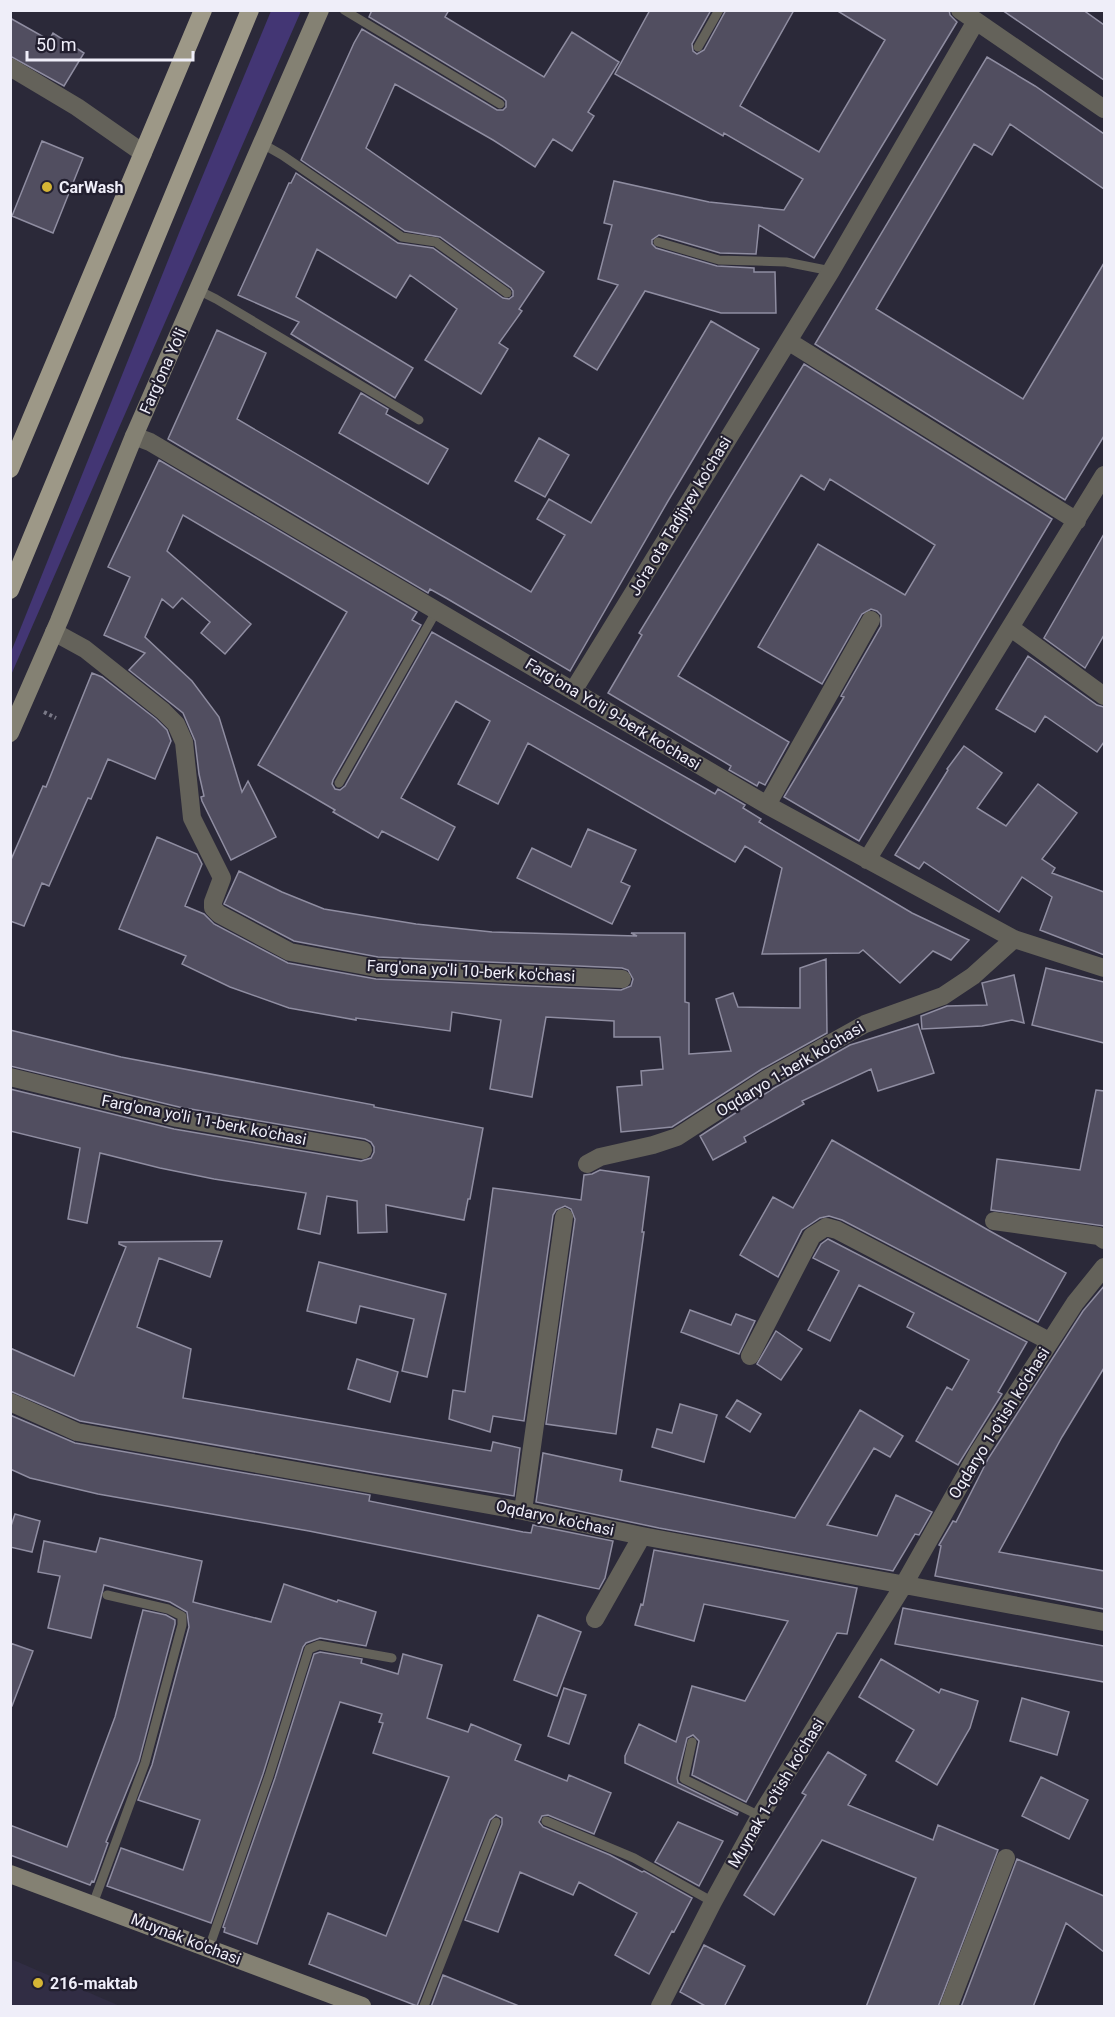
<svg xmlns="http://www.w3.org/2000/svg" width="1115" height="2017" font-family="Roboto,sans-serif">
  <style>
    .built { fill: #312d44 }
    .green { fill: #433674 }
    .building { fill: #514e60; stroke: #8f8da1; stroke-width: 1.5 }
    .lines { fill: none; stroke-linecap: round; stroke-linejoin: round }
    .path { stroke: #7a7987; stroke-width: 4; stroke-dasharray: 3 3; stroke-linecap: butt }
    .lane { stroke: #64625a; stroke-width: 9 }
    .street { stroke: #64625a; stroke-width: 18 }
    .secondary { stroke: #848173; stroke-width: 18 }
    .primary { stroke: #9d9887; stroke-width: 18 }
    .poi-dot { fill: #d5b535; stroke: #221f2f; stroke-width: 2 }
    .labels { text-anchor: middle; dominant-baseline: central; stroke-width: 4.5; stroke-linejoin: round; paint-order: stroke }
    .poi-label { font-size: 16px; font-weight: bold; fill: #efeef9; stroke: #221f2f; text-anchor: start }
    .street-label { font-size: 16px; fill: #efeef9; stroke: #221f2f }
  </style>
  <rect width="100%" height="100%" fill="#2b2939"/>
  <!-- built -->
  <path class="built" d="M11,1959l109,47h-109z"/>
  <!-- green -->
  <path class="green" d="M271,11h30l-290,664v-23l170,-424z"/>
  <!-- building -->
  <path class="building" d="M372,10h77l-4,7 99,60 28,-45 47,30 -31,50 6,4 -22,35 -19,-12 -18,28 -42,-27 -98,-56 -29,64 178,124 -25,37 3,2 -23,32 9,6 -27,45 -56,-34 32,-51 -47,-34 -14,23 -79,-49 -21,48 117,71 -18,30 -104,-64 8,-12 -61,-27 51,-112h2l5,-10 102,70 35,5 70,50 6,1 4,-3v-5l-2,-3 -71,-51 -35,-6 -104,-71 53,-117 8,-14 135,81h6l3,-3v-6l-3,-3 -134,-81z
    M650,10h61l-19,34 1,7 4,3 7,-4 22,-40h68l-54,96 79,46 66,-112 -49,-30h113l1,5 7,7 -143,236 -55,-33 -3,29 -36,-1 -61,-18 -7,5v4l4,4 61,18 37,2v4h21l1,41h-55l-76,-22 -48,79 -23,-14 44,-71 -20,-6 14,-54 -8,-2 10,-42 95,21 75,8 19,-31 -79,-46 -1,3 -108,-62z
    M1002,10h81l21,15v55z
    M10,18l39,22 4,-7 31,20 -20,33 -54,-30z
    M987,57l48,29 69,48v55l-94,-65 -18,31 -18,-11 -98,165 147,90 81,-136v173l-39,64 -250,-156z
    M42,141l41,17 -30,75 -41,-17z
    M711,321l48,28 -91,152 -98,170 -124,-73 -16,-9 -2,4 -260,-154 49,-109 49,23 -29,66 294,173 34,-57 -28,-16 12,-20 42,24z
    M804,364l248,155 -193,322 -75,-44 60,-100 -3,-1 40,-70v-11l-4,-4 -6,-2 -9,5 -40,70 -64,-37 60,-103 87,51 30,-50 -105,-66 -6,11 -23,-15 -123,201 111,66 -24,43 -6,-3 -2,4 -28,-16 2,-4 -123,-73 34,-58 -3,-2z
    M361,393l27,16 -2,5 62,35 -20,35 -89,-51z
    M539,438l30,17 -24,42 -30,-16z
    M159,460l258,152 -5,8 9,5 -88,155 -1,4 3,5 5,1 5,-4 87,-154 283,162 3,-5 27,16 -2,3 18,11 -2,3 153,91 57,27 -18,20 -18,-9 -33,32 -37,-33 -4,3 -97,1 20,-86 -37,-22 -10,16 -207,-119 -30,61 -40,-20 32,-63 -34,-20 -55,97 54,29 -17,33 -56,-29 -4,7 -45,-26 2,-2 -77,-45 89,-153 -164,-97 -16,36 84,73 -26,30 -24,-21 9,-11 -28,-24 -9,10 -11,-9 -17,38 47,44 27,36 23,75 6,-11 28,56 -45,23 -29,-59 -1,-4 3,-1 -5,-22 -4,-33 -12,-28 -54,-43 16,-17 -41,-18 26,-58 -22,-10z
    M1104,534v101l-19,33 -41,-30z
    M1028,656l69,49 7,2v35l-7,10 -52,-36 -10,16 -39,-23z
    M92,673l10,4 54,42 11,11 4,11 -16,38 -47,-20 -17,40 -3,-1 -39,88 -7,-3 -18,43 -14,-5v-59l33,-76 3,1z
    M964,746l38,27 -25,35 29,18 32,-42 39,29 -35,46 13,9 -3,5 52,19v63l-64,-25 12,-33 -30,-20 -23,35 -75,-50 -5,7 -24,-14 53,-85 -1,-1z
    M588,829l48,21 -15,32 9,4 -18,38 -95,-46 15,-30 39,19z
    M157,837l40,17 5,10 -17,42 19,8 10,10 74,39 88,16 245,11 10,-4 2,-7 -5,-9 -6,-2 -244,-11 -84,-16 -70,-37 15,-33 43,21 42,17 92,15 76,8 145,4 -6,-3h54v69l4,1v51l42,-3 -15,-52 17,-6 5,14 62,1v-40l26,-9 1,74 -65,36 -90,58 -51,5 -4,-45 25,-2 -1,-14 22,-2 -3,-32h-46v-16l-68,-4 -14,80 -42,-8 11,-69 -49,-8 -2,19 -94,-13v2l-67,-12 -59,-21 -48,-23 4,-8 -67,-27z
    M1046,968l58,14v61l-72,-18z
    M1014,975l10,48 -12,-3 -30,6 -60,3 -1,-13 26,-10 40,-1 -5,-22z
    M918,1024l16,49 -56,18 -7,-22 -69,32 2,3 -60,33 2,5 -33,18 -13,-24 74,-48 76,-43z
    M10,1030l111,27 253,48v2l109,21 -13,71h-2l-4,21 -78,-15 1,27 -29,1 -1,-32 -30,-5 -7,38 -22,-5 8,-36 -92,-14 -54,-11 -60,-15 -13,70 -19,-4 12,-71 -70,-17v-42l164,40 187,32 10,-3 3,-6v-5l-3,-5 -6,-3 -186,-32 -169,-41z
    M1096,1090l8,1v135l-113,-16 6,-51 83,11z
    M832,1140l156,90 78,43 -28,49 -196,-102 -13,-4 -9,2 -18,12 -24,47 -38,-22 33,-58 20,11z
    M600,1170l49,7 -7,55h2l-28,202 -70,-10 29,-205 -4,-10 -6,-3 -9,4 -3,5 -29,206 -31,-5 -3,16 -41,-13 4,-29 12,2 28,-204 88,12 3,-25 8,-1z
    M828,1239l199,103 -29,50 4,2 -44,71 -42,-24 31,-54 5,3 17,-30 -62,-33 7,-14 -55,-28 -29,56 -22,-11 31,-59 -26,-13 8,-14z
    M222,1241l-12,36 -51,-19 -22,69 54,22 -8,49 308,53 2,-9 27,6 -6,48 -140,-23 -294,-52 -70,-30v-43l64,28 52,-129 -7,-3v-2z
    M319,1262l127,32 -19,83 -25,-6 12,-52 -54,-13 -4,17 -49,-12z
    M1104,1286v82l-42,69 -63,115 105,19v38l-169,-33 6,-30 -2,-1 14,-24 3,1 32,-63 95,-148z
    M690,1310l41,15 5,-11 19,7 -16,33 -58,-22z
    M776,1331l26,18 -21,31 -24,-16z
    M357,1359l41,13 -8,30 -42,-13z
    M737,1400l24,14 -11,18 -24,-15z
    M680,1404l37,11 -13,47 -52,-15 5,-18 15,4z
    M860,1410l43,26 -13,21 -16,-9 -47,77 50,11 19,-41 36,17 -13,23 -4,-1 -22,37 -234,-43 -123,-26 7,-49 79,17 -2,11 175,37z
    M10,1415l65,28 295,52 -1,6 154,31 8,1 2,-8 80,16 -8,37 -6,11 -290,-58 -211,-37 -68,-16 -20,-9z
    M15,1514l25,7 -8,31 -22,-5v-18z
    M100,1538l102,23 -9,41 78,20 13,-38 53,18 1,-2 38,12 -10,34 -46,-8 -14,5 -3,4 -40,127 -52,149 -104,-37 14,-38 62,22 17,-50 -62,-20 14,-35 37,-138 -2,-15 -17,-10 -66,-17 -13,53 -43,-10 12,-52 -22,-4 6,-31 52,11z
    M654,1550l203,38 -10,46 -10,-1 -91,169 -54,-27 7,-34 -6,-6 -6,3 -10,40 1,5 60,30 -1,2 -112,-52v-7l14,-32 37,18 16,-56 53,15 43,-80 -84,-17 -10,37 -59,-16 6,-21 2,1z
    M903,1608l201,38v36l-209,-38z
    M143,1610l23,5 9,5v4l-36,137 -33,81 2,1 -14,39 -2,-1 -2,4 -80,-30v-30l57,22 48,-130z
    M538,1615l43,17 -24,64 -43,-16z
    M10,1643l23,8 -21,55h-2z
    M320,1652l42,7 -1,4 37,11 5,-20 39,11 -15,53 41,14 3,-8 50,21 -6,15 52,21 2,-6 42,18 -17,41 -46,-19 -6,1 -3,6 4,5 67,28 32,17 2,-1 48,27 -18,34 -2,-1 -23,43 -34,-19 22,-42 -58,-31 -6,13 -53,-23 -22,60 -33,-12 37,-96v-6l-6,-3 -6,5 -73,186 -108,-42 19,-51 58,23 63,-159 -76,-24 10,-30 -4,-1 3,-8 -42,-12 -83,242 -33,-12 1,-4 -2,-1 52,-149 39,-124z
    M881,1659l58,34 2,-4 37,12 -8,27 -33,57 -41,-24 18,-31 -55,-33z
    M564,1688l22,7 -17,49 -21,-8z
    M1022,1698l47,14 -12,43 -47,-14z
    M828,1752l38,23 -18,30 85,35 5,-15 60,25 -60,157h-72l50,-129 -94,-38 -48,75 -30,-20 62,-100 -4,-2z
    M1041,1777l47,23 -19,39 -47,-23z
    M678,1822l45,19 -24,45 -44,-24z
    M1017,1859l87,37v56l-38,-29 -33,84h-72z
    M704,1945l41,21 -21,41h-17l-27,-15z
    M443,1975l76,31v1h-88z"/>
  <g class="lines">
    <!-- path -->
    <path class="path" d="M44,712l12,6"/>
    <!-- lane -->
    <path class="lane" d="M344,10l156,94
      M698,47l21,-37
      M261,143l21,12 120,82 34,5 71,51
      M658,242l61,18 67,2 45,9
      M198,290l18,9 203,121
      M339,783l98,-173
      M692,1742l-8,37 76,37
      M546,1821l88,37 79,44
      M93,1904l52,-141 37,-138v-9l-14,-7 -61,-14
      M209,1948l60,-172 40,-127 10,-4 73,13
      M424,2006l72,-184"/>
    <!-- street -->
    <path class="street" d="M960,10l144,99
      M10,67l67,40 66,46
      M788,341l289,180
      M134,436l16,6 617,363 247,134 90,29
      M1011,628l93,68
      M54,632l31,17 78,62 13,13 8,18 8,76 30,60 -9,24v6l6,6 71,38 87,16 245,11
      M573,691l258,-420 145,-250
      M767,805l104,-185
      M867,860l237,-385
      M10,1077l167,41 186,32
      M587,1164l13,-7 53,-12 24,-8 91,-59 97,-54 78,-28 30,-20 41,-37
      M994,1221l105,15 5,4
      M750,1356l62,-120 14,-9 11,3 212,111
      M10,1402l67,30 446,79 119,25 462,86
      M523,1511l41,-294
      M595,1619l47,-83
      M660,2006l53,-104 47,-86 143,-230 75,-133 97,-150 29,-36
      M949,2006l57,-148"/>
    <!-- secondary -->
    <path class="secondary" d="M10,733l49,-112 75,-185 186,-426
      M10,1874l352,132"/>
    <!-- primary -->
    <path class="primary" d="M10,469l193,-459
      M10,590l240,-580"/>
  </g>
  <!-- markers -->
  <g class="poi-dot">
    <circle cx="47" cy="187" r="6"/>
    <circle cx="38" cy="1983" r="6"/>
  </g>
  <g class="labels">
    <!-- poi labels -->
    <g class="poi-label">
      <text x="59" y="187">CarWash</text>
      <text x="50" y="1983">216-maktab</text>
    </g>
    <!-- street labels -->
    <g class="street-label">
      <text transform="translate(163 371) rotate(-66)">Farg'ona Yo'li</text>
      <text transform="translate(680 516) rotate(-59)">Jo'ra ota Tadjiyev ko'chasi</text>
      <text transform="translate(613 714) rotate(31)">Farg'ona Yo'li 9-berk ko'chasi</text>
      <text transform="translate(471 971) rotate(3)">Farg'ona yo'li 10-berk ko'chasi</text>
      <text transform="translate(790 1069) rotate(-31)">Oqdaryo 1-berk ko'chasi</text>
      <text transform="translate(204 1120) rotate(11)">Farg'ona yo'li 11-berk ko'chasi</text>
      <text transform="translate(999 1423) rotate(-58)">Oqdaryo 1-o'tish ko'chasi</text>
      <text transform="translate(555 1518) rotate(12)">Oqdaryo ko'chasi</text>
      <text transform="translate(776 1793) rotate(-59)">Muynak 1-o'tish ko'chasi</text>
      <text transform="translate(186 1939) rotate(21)">Muynak ko'chasi</text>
    </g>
  </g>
  <!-- border -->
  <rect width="1115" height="2017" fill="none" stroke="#efeef9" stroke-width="24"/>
  <!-- scale -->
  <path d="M27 51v9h166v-9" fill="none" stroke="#efeef9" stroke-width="3"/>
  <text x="36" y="51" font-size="18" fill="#efeef9" stroke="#221f2f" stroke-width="4.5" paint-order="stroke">50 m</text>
</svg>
